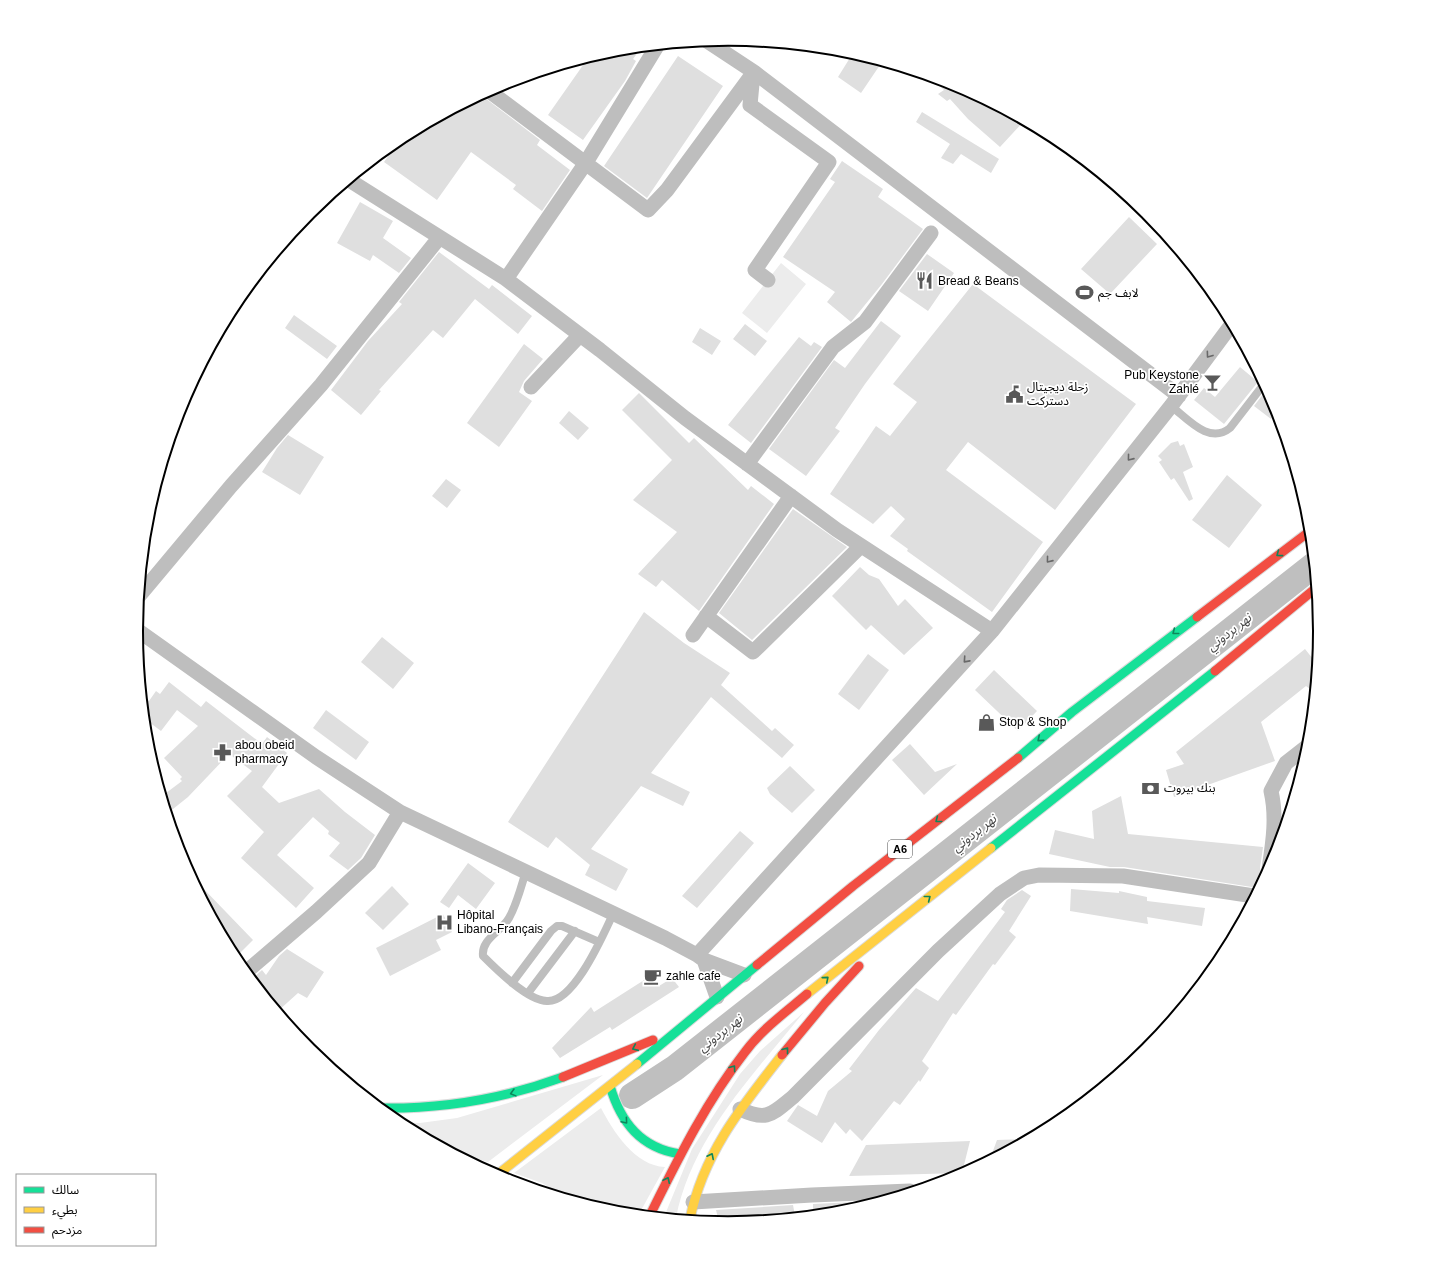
<svg xmlns="http://www.w3.org/2000/svg" width="1456" height="1262" font-family="Arial,'Noto Sans Arabic',sans-serif">
  <style>
    .green { fill: #ececec }
    .lines { fill: none; stroke-linecap: round; stroke-linejoin: round }
    .river { stroke: #bfbfbf; stroke-width: 26 }
    .building { fill: #dfdfdf }
    .fast-casing { stroke: #dbdbdb; stroke-width: 11 }
    .slow-casing { stroke: #dbdbdb; stroke-width: 11 }
    .jam-casing { stroke: #dbdbdb; stroke-width: 11 }
    .lane { stroke: #bebebe; stroke-width: 8 }
    .street { stroke: #bebebe; stroke-width: 15 }
    .fast { stroke: #16e098; stroke-width: 9 }
    .slow { stroke: #ffcf43; stroke-width: 9 }
    .jam { stroke: #f24e42; stroke-width: 9 }
    .oneway { stroke: #686868 }
    .oneway2 { stroke: #0d865b }
    .labels { text-anchor: middle; dominant-baseline: central; stroke-width: 3.5; stroke-linejoin: round; paint-order: stroke }
    .shield { fill: #fff; stroke: #4c4c4c; stroke-width: 1 }
    .shield-label { font-size: 11px; font-weight: bold; fill: #000 }
    .poi-label { font-size: 12px; fill: #000; stroke: #fff; text-anchor: start }
    .water-label { font-size: 13px; font-style: italic; fill: #444; stroke: #fff }
    .rim { fill: none; stroke: #000; stroke-width: 2 }
  </style>
  <rect width="100%" height="100%" fill="#fff"/>
  <!-- green -->
  <path class="green" d="M781,263l25,21 -39,49 -25,-20z
    M804,1012c-50,62 -112,125 -128,206l-12,-1 28,-68 48,-75 20,-23z
    M603,1075l-115,87 -32,-8 -59,-32 23,1 37,-5z
    M601,1108c12,23 34,58 64,59l-26,47 -27,-2 -47,-15 -23,-14 -28,-10z"/>
  <g class="lines">
    <!-- river -->
    <path class="river" d="M632,1096l43,-28 639,-503"/>
  </g>
  <!-- building -->
  <path class="building" d="M641,48l-8,11 3,2 -11,20 -42,59 -35,-25 40,-57 25,-8z
    M853,53l29,9 -21,31 -23,-16z
    M678,56l45,30 -76,112 -43,-32z
    M929,76l26,8 69,37 -24,26 -32,-28 -18,-20 -3,2 -9,-7 6,-4z
    M481,95l59,45 -3,5 33,25 -28,41 -29,-22 3,-4 -45,-33 -34,48 -53,-38 17,-24z
    M922,112l77,47 -8,14 -30,-19 -8,10 -12,-6 9,-14 -34,-22z
    M842,161l41,28 -5,8 45,32 -41,55 -31,38 -24,-20 8,-10 -52,-35 52,-75 -5,-3z
    M360,202l33,19 -10,17 28,20 -12,15 -26,-18 -3,6 -33,-18z
    M1129,217l28,27 -47,50 -29,-25z
    M439,252l50,37 3,-4 40,31 -14,18 -43,-35 -32,39 -10,-8 -54,60 2,1 -20,24 -30,-25 37,-49 34,-37 -3,-2z
    M927,254l27,19 -26,38 -29,-20z
    M973,284l163,120 -81,106 -87,-68 -22,28 97,72 -51,70 -85,-61 1,-2 -18,-13 15,-17 -14,-13 -18,18 -43,-30 46,-68 14,10 27,-34 -24,-18z
    M294,315l43,31 -10,13 -42,-31z
    M881,321l20,15 -36,48 -30,44 5,3 -34,45 -37,-27 65,-89 11,8z
    M745,324l22,17 -12,15 -22,-17z
    M700,328l21,13 -9,14 -20,-13z
    M799,337l12,9 3,-4 8,5 -71,96 -23,-18z
    M524,344l19,15 -19,22 -5,11 13,9 -33,46 -32,-24z
    M1240,367l18,15 -34,42 -30,-24 10,-12 11,9z
    M1267,389l10,22 -6,8 -17,-13z
    M639,393l50,50 5,-5 54,52 3,-4 23,18 -75,107 -37,-31 -6,7 -18,-13 39,-42 -44,-32 39,-40 -50,-50z
    M569,411l20,17 -11,12 -19,-17z
    M288,435l36,22 -24,38 -38,-23 15,-24z
    M1178,441l2,5 4,-2 9,23 -10,5 10,27 -4,2 -15,-23 -3,2 -12,-18 3,-2 -4,-4 13,-13z
    M1227,475l35,30 -33,43 -37,-28z
    M446,479l15,11 -14,18 -15,-12z
    M793,509l54,38 -95,93 -33,-27z
    M860,567l9,8 10,4 19,27 7,-7 28,29 -29,27 -33,-30 -5,5 -34,-34z
    M644,612l40,31 46,30 -9,12 51,46 3,-3 19,17 -12,13 -71,-61 -60,76 39,19 -7,14 -42,-20 -50,63 37,20 -12,22 -31,-16 5,-10 -34,-28 -8,11 -40,-26z
    M382,637l32,26 -21,26 -32,-27z
    M1305,649l12,15 -3,28 -8,-6 -45,36 14,39 -101,36 -8,-27 18,-6 -8,-12z
    M868,654l21,16 -30,40 -21,-16z
    M994,670l43,41 -19,20 -43,-41z
    M169,682l32,25 5,-6 56,43 5,-7 20,16 -25,34 17,16 40,-14 26,23 30,23 -14,23 -13,12 -19,-14 11,-13 -12,-9 1,-3 -16,-14 -36,38 37,33 -18,20 -55,-50 23,-26 -37,-36 25,-25 -23,-17 -41,43 -20,16 -6,-17 20,-15 -2,-2 2,-2 -18,-19 34,-32 -21,-16 -16,21 -16,-12 -3,-23 7,5 7,-10 4,3z
    M326,710l43,32 -13,18 -43,-32z
    M910,744l25,28 22,-8 -33,31 -32,-35z
    M790,766l25,24 -23,23 -22,-19 -3,-6z
    M1121,796l7,38 135,13 -3,21 4,11 -6,9 -134,-21h-14l-61,-13 6,-24 39,9 -2,-28z
    M740,831l14,12 -57,65 -15,-12z
    M468,863l27,20 -19,26 -18,-14 -9,13 -9,-6z
    M199,884l54,56 -16,16 -8,-9 -33,-61z
    M392,886l17,18 -26,26 -18,-17z
    M1071,889l48,4v-2l28,6v4l58,7 -3,18 -55,-9 1,7 -78,-13z
    M1022,890l9,6 -22,35 7,6 -21,28 -2,-1 -37,51 -3,-2 -31,48 7,7 -9,14 -1,-2 -19,25 -6,-4 -32,40 -12,-12 -4,5 -11,-12 -13,21 -35,-22 11,-16 19,11 11,-25 24,-20 -3,-2 30,-39 37,-42 22,13 67,-89 -4,-3 6,-9z
    M443,914l9,18 -16,8 5,10 -51,26 -14,-28z
    M287,949l37,23 -17,26 -9,-5 -20,18 -26,-32 10,-9 4,5 13,-19z
    M652,975l7,11 13,-8 7,9 -67,43 -2,-3 -50,31 -8,-10 39,-41 3,5z
    M1028,1139l-22,11 -16,9 7,-19z
    M970,1141l-8,32 -113,3 17,-31z
    M876,1201l-33,11 -30,3v-11z
    M793,1205l2,11 -67,7 -9,-1 -3,-12z"/>
  <g class="lines">
    <defs>
      <path id="fast" d="M1018,758l54,-46 125,-95
        M991,848l224,-177
        M637,1064l120,-99
        M610,1086c11,37 31,62 70,68
        M380,1108c63,1 123,-9 183,-31"/>
      <path id="slow" d="M807,994l184,-146
        M497,1175l140,-111
        M690,1219c13,-65 52,-113 92,-164"/>
      <path id="jam" d="M1197,617l113,-86
        M1215,671l101,-83
        M757,965l96,-79 165,-128
        M782,1055l43,-52 34,-37
        M563,1077l90,-37
        M650,1215c28,-56 56,-113 95,-163 17,-23 41,-40 62,-58"/>
    </defs>
    <!-- fast casing -->
    <use href="#fast" class="fast-casing"/>
    <!-- slow casing -->
    <use href="#slow" class="slow-casing"/>
    <!-- jam casing -->
    <use href="#jam" class="jam-casing"/>
    <!-- lane -->
    <path class="lane" d="M1171,406c17,13 38,39 59,22l34,-44
      M526,871c-5,16 -9,33 -17,47 -8,14 -28,21 -26,38 13,13 45,45 64,45 27,2 56,-66 66,-87
      M512,983l39,-52 6,-5h5l37,16
      M528,993l47,-62"/>
    <!-- street -->
    <path class="street" d="M707,41l47,31 425,324
      M753,73l-3,32 79,57 -74,108 13,10
      M489,91l159,119 19,-20 87,-118
      M349,180l157,99 94,71 85,68 152,112 155,101
      M506,279l79,-115 72,-118
      M531,387l49,-52
      M747,464l86,-117 32,-25 66,-89
      M139,596l92,-110 90,-101 118,-147
      M706,616l47,36 108,-106
      M136,629l180,128 84,55 265,126 32,17 7,5 40,15
      M693,635l98,-139
      M1269,869c4,-27 8,-52 2,-78l15,-28 23,-18
      M697,955l295,-324 179,-225 61,-82
      M704,960l13,37
      M246,972l70,-60 53,-49 31,-51
      M740,1109c27,13 32,5 53,-12l145,-146 62,-57 24,-16 15,-3 84,1 131,20
      M693,1202l119,-7 98,-4"/>
    <!-- fast -->
    <use href="#fast" class="fast"/>
    <!-- slow -->
    <use href="#slow" class="slow"/>
    <!-- jam -->
    <use href="#jam" class="jam"/>
  </g>
  <!-- one-way arrows -->
  <defs><path id="oneway-chevron" d="M-2-3.5L2.5 0L-2 3.5" fill="none" stroke-width="1.6" stroke-linecap="round" stroke-linejoin="round"/></defs>
  <g class="oneway">
    <use href="#oneway-chevron" transform="translate(1209 355) rotate(126)"/>
    <use href="#oneway-chevron" transform="translate(1130 458) rotate(129)"/>
    <use href="#oneway-chevron" transform="translate(1049 560) rotate(129)"/>
    <use href="#oneway-chevron" transform="translate(966 660) rotate(132)"/>
  </g>
  <g class="oneway2">
    <use href="#oneway-chevron" transform="translate(1279 554) rotate(143)"/>
    <use href="#oneway-chevron" transform="translate(1175 632) rotate(142)"/>
    <use href="#oneway-chevron" transform="translate(1040 739) rotate(140)"/>
    <use href="#oneway-chevron" transform="translate(938 820) rotate(142)"/>
    <use href="#oneway-chevron" transform="translate(928 898) rotate(-38)"/>
    <use href="#oneway-chevron" transform="translate(826 979) rotate(-40)"/>
    <use href="#oneway-chevron" transform="translate(635 1048) rotate(156)"/>
    <use href="#oneway-chevron" transform="translate(786 1050) rotate(-52)"/>
    <use href="#oneway-chevron" transform="translate(733 1068) rotate(-54)"/>
    <use href="#oneway-chevron" transform="translate(513 1093) rotate(165)"/>
    <use href="#oneway-chevron" transform="translate(625 1121) rotate(50)"/>
    <use href="#oneway-chevron" transform="translate(711 1156) rotate(-63)"/>
    <use href="#oneway-chevron" transform="translate(667 1180) rotate(-65)"/>
  </g>
  <!-- icons -->
  <defs>
    <symbol id="restaurant-bare" viewBox="-9 -9 18 18"><path d="M-5-6h1v4h1v-4h1v4h1v-4h1v5L-1.5 .5V6h-2V.5L-5-1ZM5-6V6H3V1.5H1.5Q1.5-4 5-6Z" fill="#595959" stroke="#fff" stroke-width="2.5" paint-order="stroke"/></symbol>
    <symbol id="stadium-bare" viewBox="-9 -9 18 18"><path d="M0-5a6.5 5 0 1 0 0 10a6.5 5 0 1 0 0-10ZM-3.5-1.8h7v3.6h-7Z" fill="#595959" stroke="#fff" stroke-width="2.5" paint-order="stroke"/></symbol>
    <symbol id="bar-bare" viewBox="-9 -9 18 18"><path d="M-6-5H6L.8 .8V4.5H3.5V6h-7V4.5H-.8V.8Z" fill="#595959" stroke="#fff" stroke-width="2.5" paint-order="stroke"/></symbol>
    <symbol id="civic-bare" viewBox="-9 -9 18 18"><path d="M-.6-6.5H3V-4.5H.6V-3L4-1V1h2V6H-6V1h2V-1L-.6-3ZM-1.2 2.5V6h2.4V2.5Z" fill="#595959" stroke="#fff" stroke-width="2.5" paint-order="stroke"/></symbol>
    <symbol id="shop-bare" viewBox="-9 -9 18 18"><path d="M-5-2.5h2.3a2.7 3.5 0 0 1 5.4 0H5L5.5 6h-11ZM-1.5-2.5h3a1.5 2.3 0 0 0-3 0Z" fill="#595959" stroke="#fff" stroke-width="2.5" paint-order="stroke"/></symbol>
    <symbol id="pharmacy-bare" viewBox="-9 -9 18 18"><path d="M-2-6h4v4h4v4h-4v4h-4v-4h-4v-4h4Z" fill="#595959" stroke="#fff" stroke-width="2.5" paint-order="stroke"/></symbol>
    <symbol id="bank-bare" viewBox="-9 -9 18 18"><path d="M-6-4H6V4H-6ZM0-2.3a2.3 2.3 0 1 0 0 4.6a2.3 2.3 0 1 0 0-4.6Z" fill="#595959" stroke="#fff" stroke-width="2.5" paint-order="stroke"/></symbol>
    <symbol id="hospital-bare" viewBox="-9 -9 18 18"><path d="M-5-5h3v3.5h4V-5h3V5h-3V1.5h-4V5h-3Z" fill="#595959" stroke="#fff" stroke-width="2.5" paint-order="stroke"/></symbol>
    <symbol id="cafe-bare" viewBox="-9 -9 18 18"><path d="M-5.5-4.5H6V0H3Q3 3.5 0 3.5H-2.5Q-5.5 3.5-5.5 0ZM3-3.2v2h1.7v-2ZM-6 4.5H4V6H-6Z" fill="#595959" stroke="#fff" stroke-width="2.5" paint-order="stroke"/></symbol>
  </defs>
  <g fill-rule="evenodd">
    <use href="#restaurant-bare" x="912" y="268" width="25" height="25"/>
    <use href="#stadium-bare" x="1072" y="280" width="25" height="25"/>
    <use href="#bar-bare" x="1200" y="370" width="25" height="25"/>
    <use href="#civic-bare" x="1002" y="382" width="25" height="25"/>
    <use href="#shop-bare" x="974" y="710" width="25" height="25"/>
    <use href="#pharmacy-bare" x="210" y="740" width="25" height="25"/>
    <use href="#bank-bare" x="1138" y="776" width="25" height="25"/>
    <use href="#hospital-bare" x="432" y="910" width="25" height="25"/>
    <use href="#cafe-bare" x="640" y="964" width="25" height="25"/>
  </g>
  <g class="labels">
    <!-- shield labels -->
    <rect class="shield" x="888" y="840" width="24" height="18" rx="3"/>
    <g class="shield-label">
      <text x="900" y="849">A6</text>
    </g>
    <!-- poi labels -->
    <g class="poi-label">
      <text x="938" y="281">Bread &amp; Beans</text>
      <text x="1098" y="293">لابف جم</text>
      <text x="1199" y="375" text-anchor="end">Pub Keystone<tspan x="1199" dy="14">Zahlé</tspan></text>
      <text x="1027" y="387">زحلة ديجيتال<tspan x="1027" dy="14">دستركت</tspan></text>
      <text x="999" y="722">Stop &amp; Shop</text>
      <text x="235" y="745">abou obeid<tspan x="235" dy="14">pharmacy</tspan></text>
      <text x="1164" y="788">بنك بيروت</text>
      <text x="457" y="915">Hôpital<tspan x="457" dy="14">Libano-Français</tspan></text>
      <text x="666" y="976">zahle cafe</text>
    </g>
    <!-- water labels -->
    <g class="water-label">
      <text transform="translate(1229 632) rotate(-38)">نهر بردوني</text>
      <text transform="translate(974 833) rotate(-38)">نهر بردوني</text>
      <text transform="translate(720 1033) rotate(-38)">نهر بردوني</text>
    </g>
  </g>
  <!-- crop -->
  <path d="M0 0H1456V1262H0ZM143 631a585 585 0 1 1 1170 0a585 585 0 1 1-1170 0Z" fill="#fff" fill-rule="evenodd"/>
  <path class="rim" d="M143 631a585 585 0 1 1 1170 0a585 585 0 1 1-1170 0Z"/>
  <!-- legend -->
  <rect x="16" y="1174" width="140" height="72" fill="#ffffff" stroke="#999999"/>
  <rect x="24" y="1187" width="20" height="6" fill="#16e098" stroke="#999999"/>
  <text x="52" y="1194" font-size="12" fill="#000000">سالك</text>
  <rect x="24" y="1207" width="20" height="6" fill="#ffcf43" stroke="#999999"/>
  <text x="52" y="1214" font-size="12" fill="#000000">بطيء</text>
  <rect x="24" y="1227" width="20" height="6" fill="#f24e42" stroke="#999999"/>
  <text x="52" y="1234" font-size="12" fill="#000000">مزدحم</text>
</svg>
